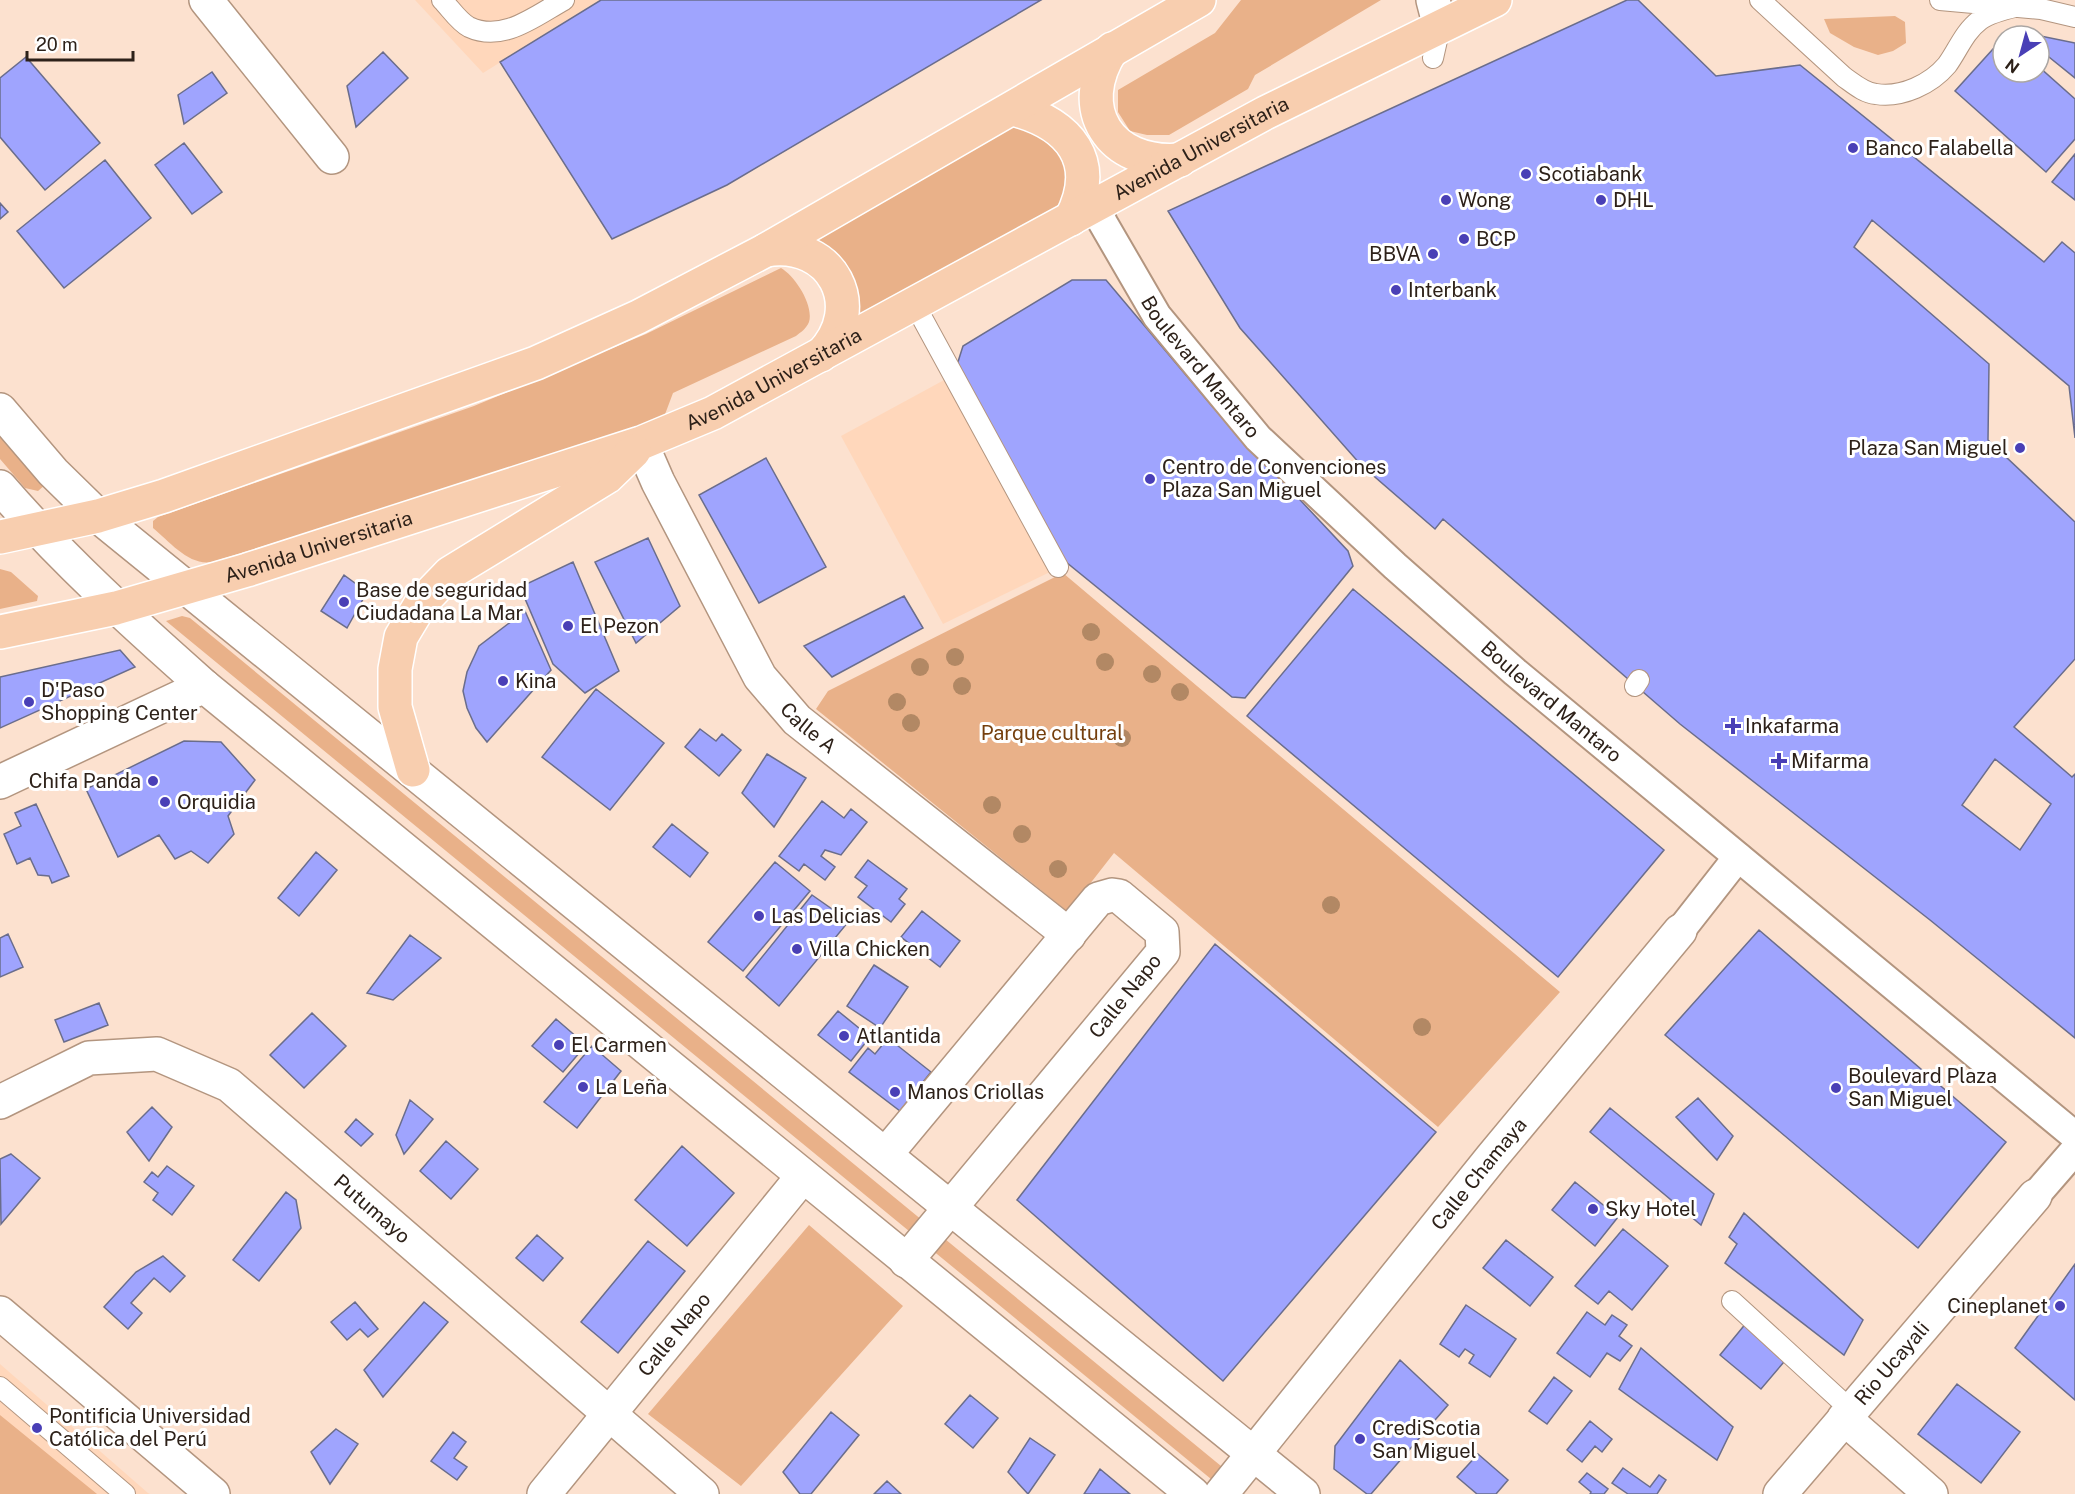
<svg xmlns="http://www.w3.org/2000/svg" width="2075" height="1494" font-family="'Public Sans',sans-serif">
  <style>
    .built { fill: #ffd7bb }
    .green { fill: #e9b189 }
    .building { fill: #9fa4fe; stroke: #6a6d8c; stroke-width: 1.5; fill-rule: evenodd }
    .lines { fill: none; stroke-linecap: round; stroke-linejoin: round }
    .service-casing { stroke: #b3957f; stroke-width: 22 }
    .pedestrian-casing { stroke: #b3957f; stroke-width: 32 }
    .minor-casing { stroke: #b3957f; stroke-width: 36 }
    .secondary-casing { stroke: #b3957f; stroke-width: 36 }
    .primary-casing { stroke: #fff; stroke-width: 36 }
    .service { stroke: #fff; stroke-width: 20 }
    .pedestrian { stroke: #fff; stroke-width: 28 }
    .minor { stroke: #fff; stroke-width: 33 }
    .secondary { stroke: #fff; stroke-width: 33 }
    .primary { stroke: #f8ceaf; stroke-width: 33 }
    .tree { fill: #b28864 }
    .poi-dot { fill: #493fb6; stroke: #fff; stroke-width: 2 }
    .labels { text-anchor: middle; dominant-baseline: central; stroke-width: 6; stroke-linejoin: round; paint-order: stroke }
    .street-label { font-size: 20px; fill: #2d2119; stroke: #fff }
    .poi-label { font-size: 20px; fill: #2d2119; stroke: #fff; text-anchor: start }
    .park-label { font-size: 20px; fill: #753f0d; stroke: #fff }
  </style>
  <rect width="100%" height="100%" fill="#fce1cf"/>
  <!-- built -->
  <path class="built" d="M415,0h186l-118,73z
    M946,379l104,193 -107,52 -102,-188z
    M0,1364l148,129 2,1h-150z"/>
  <!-- green -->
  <path class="green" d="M1241,0h140l-126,75 -7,14 -79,46h-22l-17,-4 -12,-19v-22l97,-57z
    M1895,16l10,6 1,21 -13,8 -15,4 -24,-8 -24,-14 -6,-14z
    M1013,122c24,13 54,25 55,57 0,8 -6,20 -9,28l-202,111 -48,-81z
    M781,268c14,8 33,37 28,54 -3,7 -8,10 -13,14l-123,57 -9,24 -203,68 -249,77c-23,4 -42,-20 -59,-34v-7l5,-4 316,-111 172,-72z
    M0,434l46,50 -8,7 -13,-3 -25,-29z
    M0,569l11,3 27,24 -1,5 -37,8z
    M1063,573l497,419 -122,135 -324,-274 -46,59 -252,-203 12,-18z
    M182,616l8,2 1031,848 1,2 -7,11h-4l-1045,-858z
    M809,1225l94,81 -162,180 -93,-72z
    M0,1415l97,79h-97z"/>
  <!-- building -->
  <path class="building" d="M601,0h440l-314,185 -115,54 -112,-177z
    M1627,0h11l78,76 84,-11 244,197 18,-20 13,11v185l-6,-52 -197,-166 -18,27 135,117 -1,76 87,82v137l-61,68 58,50 3,-3v264l-145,-118 -250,-196 -237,-205 -8,10 -74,-64 -121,-137 -72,-117zM1995,759l56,45 -31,46 -58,-45z
    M2016,31l59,12v35l-36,-29v-13h-17z
    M2003,38v34h36v-5l36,32v40l-29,33 -91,-81z
    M383,52l25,26 -52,49 -9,-41z
    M26,57l74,86 -55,47 -45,-53v-59z
    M212,72l15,21 -43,31 -6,-29z
    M184,143l38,49 -30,22 -37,-49z
    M2075,154v46l-23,-18z
    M105,160l46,58 -87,70 -47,-57z
    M0,203l8,9 -8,7z
    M1072,280h34l106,126 136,145 5,15 -108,132 -13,-1 -166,-135 -109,-197 6,-19z
    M766,458l60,109 -67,36 -60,-108z
    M648,538l32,68 -44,37 -41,-81z
    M573,562l46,109 -34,22 -32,-29 -33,-77z
    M344,575l23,17 -20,36 -26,-17z
    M1353,589l311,261 -106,127 -311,-261z
    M904,596l19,32 -91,49 -28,-31z
    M525,611l26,59 -64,72 -11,-14 -9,-20 -4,-17 4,-19 12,-26z
    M120,650l15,17 -135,61v-51z
    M596,689l68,54 -54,67 -68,-53z
    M700,729l16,12 6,-7 19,16 -22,26 -34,-29z
    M184,741l37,1 34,38 -27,36 6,18 -26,29 -17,-12 -16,8 -16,-24 -41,22 -32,-68z
    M767,754l39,24 -32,49 -32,-34z
    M822,801l22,17 7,-9 16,13 -26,33 -16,-5 -4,6 14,11 -10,13 -21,-16 -5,7 -20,-15z
    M36,804l33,72 -17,7 -3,-7 -11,-1 -8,-17 -13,6 -13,-30 17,-8 -6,-13z
    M672,824l36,29 -18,24 -37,-30z
    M316,852l21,18 -38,46 -21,-18z
    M868,860l39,29 -8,10 6,5 -14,18 -33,-25 9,-11 -12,-9z
    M775,862l35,29 -67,80 -35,-29z
    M812,895l37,26 -70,85 -33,-29z
    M922,911l38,30 -20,26 -39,-30z
    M1759,930l247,212 -88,106 -253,-213z
    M8,934l15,33 -23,10v-39z
    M410,935l31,23 -48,42 -26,-7z
    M1215,944l221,188 -213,249 -206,-181z
    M874,965l34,22 -28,41 -33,-22z
    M99,1003l9,22 -44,17 -9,-22z
    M838,1011l32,26 -19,24 -33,-26z
    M312,1013l34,33 -42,42 -34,-33z
    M556,1019l30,26 -23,27 -31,-26z
    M888,1038l43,34 -31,39 -51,-39 19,-24 7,6z
    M592,1046l29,25 -44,57 -33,-26z
    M1698,1098l35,38 -16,24 -41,-43z
    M410,1100l23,19 -29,35 -8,-19z
    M152,1107l20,20 -23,34 -22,-29z
    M1610,1108l104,86 -13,31 -111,-93z
    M356,1119l17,15 -12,12 -16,-14z
    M446,1141l32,28 -27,30 -31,-28z
    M682,1146l52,47 -47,53 -52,-46z
    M11,1154l29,24 -39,46 -1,-65z
    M167,1166l27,20 -22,29 -19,-15 5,-7 -14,-11 8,-10 6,5z
    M1575,1182l43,35 -23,29 -43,-36z
    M286,1192l10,8 5,28 -42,53 -26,-21z
    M1744,1213l119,107 -19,35 -119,-92 12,-19 -8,-7z
    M1623,1229l45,37 -36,44 -23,-19 -11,13 -23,-18z
    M537,1235l26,23 -20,23 -27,-23z
    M1506,1240l47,37 -23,29 -47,-38z
    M648,1241l37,30 -67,82 -37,-31z
    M163,1256l22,20 -15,16 -16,-14 -23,25 11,10 -14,16 -24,-22 32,-35z
    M2075,1264v136l-60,-52z
    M355,1302l23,27 -10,8 -8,-8 -13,11 -16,-18z
    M424,1302l24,20 -65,75 -19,-27z
    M1466,1305l50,34 -26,38 -21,-14 5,-8 -9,-6 -6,8 -19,-13z
    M1587,1312l18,13 7,-10 15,10 -8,11 13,10 -12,15 -13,-8 -17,24 -33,-24z
    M1747,1322l42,34 -28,33 -41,-34z
    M1641,1348l92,79 -16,33 -98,-71z
    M1400,1360l48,45 -77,89h-4l-33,-25 1,-23z
    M1554,1377l18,14 -25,33 -18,-13z
    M1957,1384l63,48 -39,51 -63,-49z
    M970,1395l28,23 -25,30 -28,-24z
    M831,1412l28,23 -48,59h-11l-17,-22z
    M1590,1421l22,18 -10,13 -7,-6 -13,16 -15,-12z
    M336,1429l22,15 -28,40 -19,-32z
    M453,1432l13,10 -12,16 13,9 -10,13 -26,-19z
    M1030,1438l25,17 -27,39 -20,-22z
    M1478,1454l30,26 -12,14h-19l-20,-17z
    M1623,1468l27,19 9,-12 7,5 -9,14h-29l-16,-11z
    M1100,1469l30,25h-46z
    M1587,1473l21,16 -4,5h-14l1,-2 -12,-10z
    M887,1481l14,13h-27z"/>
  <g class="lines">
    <defs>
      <path id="service" d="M442,0c8,8 17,22 27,27 34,16 66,-11 95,-27
        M1760,0l84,77c10,7 20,16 32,17 26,4 55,-10 71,-29 11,-15 17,-33 33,-45 11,-8 26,-11 39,-14
        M1940,0l101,9 34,8
        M1433,58l7,-31
        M915,305l143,262
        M1635,686l4,-6
        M1732,1301l119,109
        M0,1387l125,107"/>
      <g id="pedestrian">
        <path id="s1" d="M1095,204l8,19 54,93 101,122 137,128 120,106 560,464"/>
        <path d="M1680,931l58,-74"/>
        <path d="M2035,1196l40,-46"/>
      </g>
      <g id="minor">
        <path d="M206,0l126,157"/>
        <path d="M1433,0l7,27"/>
        <path id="s2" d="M641,443l17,39 102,195 37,43 272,215"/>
        <path d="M0,782l204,-96"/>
        <path id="s3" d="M0,1102l89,-44 68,-4 72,31 473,409"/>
        <path d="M886,1154l212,-255 14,-4 7,1 43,36 1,20 -257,309"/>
        <path d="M0,1313l213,181"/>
        <path d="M1844,1418l87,76"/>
        <path id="s4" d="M544,1494l259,-318"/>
        <path id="s5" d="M1221,1494l271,-337 188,-226"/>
        <path id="s6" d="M1780,1494l255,-298"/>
      </g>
      <path id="secondary" d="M0,410l53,62 45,44 1205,978
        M0,487c63,73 133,136 204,199l989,808"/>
      <g id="primary">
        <path d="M1112,49c-39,60 -2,117 68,111"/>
        <path d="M1013,109c57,15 88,52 58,110"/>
        <path d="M766,250c66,-11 102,57 55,105"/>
        <path d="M0,537l98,-21 66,-20 372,-133 102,-46 128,-67 433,-250"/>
        <path id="s7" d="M0,632l116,-24 131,-38 394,-127 72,-30 552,-300 230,-113"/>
        <path d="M413,770l-18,-63v-38l6,-32 21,-35 28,-29 157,-96 27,-26"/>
      </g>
    </defs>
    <!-- service casing -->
    <use href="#service" class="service-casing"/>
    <!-- pedestrian casing -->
    <use href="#pedestrian" class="pedestrian-casing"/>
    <!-- minor casing -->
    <use href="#minor" class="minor-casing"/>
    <!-- secondary casing -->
    <use href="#secondary" class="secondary-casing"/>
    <!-- primary casing -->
    <use href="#primary" class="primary-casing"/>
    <!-- service -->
    <use href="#service" class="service"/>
    <!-- pedestrian -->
    <use href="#pedestrian" class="pedestrian"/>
    <!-- minor -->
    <use href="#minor" class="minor"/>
    <!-- secondary -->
    <use href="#secondary" class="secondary"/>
    <!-- primary -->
    <use href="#primary" class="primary"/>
  </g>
  <!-- trees -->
  <g class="tree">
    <circle cx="1091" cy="632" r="9"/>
    <circle cx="955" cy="657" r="9"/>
    <circle cx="1105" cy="662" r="9"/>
    <circle cx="920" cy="667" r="9"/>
    <circle cx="1152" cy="674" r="9"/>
    <circle cx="962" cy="686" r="9"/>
    <circle cx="1180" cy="692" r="9"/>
    <circle cx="897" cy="702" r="9"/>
    <circle cx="911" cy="723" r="9"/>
    <circle cx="1122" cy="738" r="9"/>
    <circle cx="992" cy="805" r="9"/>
    <circle cx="1022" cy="834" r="9"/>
    <circle cx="1058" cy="869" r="9"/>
    <circle cx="1331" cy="905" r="9"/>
    <circle cx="1422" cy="1027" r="9"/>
  </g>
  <!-- markers -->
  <g class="poi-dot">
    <circle cx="1853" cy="148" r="6"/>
    <circle cx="1526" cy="174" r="6"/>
    <circle cx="1446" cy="200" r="6"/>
    <circle cx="1601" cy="200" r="6"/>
    <circle cx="1464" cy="239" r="6"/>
    <circle cx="1433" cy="254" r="6"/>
    <circle cx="1396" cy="290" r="6"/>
    <circle cx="2020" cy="448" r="6"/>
    <circle cx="1150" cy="479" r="6"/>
    <circle cx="344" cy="602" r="6"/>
    <circle cx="568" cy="626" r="6"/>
    <circle cx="503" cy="681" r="6"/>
    <circle cx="29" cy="702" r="6"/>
    <path d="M1730 717h6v6h6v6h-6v6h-6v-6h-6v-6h6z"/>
    <path d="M1776 752h6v6h6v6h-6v6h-6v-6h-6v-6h6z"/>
    <circle cx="153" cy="781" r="6"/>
    <circle cx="165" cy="802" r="6"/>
    <circle cx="759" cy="916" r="6"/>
    <circle cx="797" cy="949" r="6"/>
    <circle cx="844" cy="1036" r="6"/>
    <circle cx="559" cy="1045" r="6"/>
    <circle cx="583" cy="1087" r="6"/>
    <circle cx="1836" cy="1088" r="6"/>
    <circle cx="895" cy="1092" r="6"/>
    <circle cx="1593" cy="1209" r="6"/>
    <circle cx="2060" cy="1306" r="6"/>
    <circle cx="37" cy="1428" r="6"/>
    <circle cx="1360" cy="1439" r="6"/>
  </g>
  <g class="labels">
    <!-- street labels -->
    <g class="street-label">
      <text stroke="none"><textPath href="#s7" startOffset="1302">Avenida Universitaria</textPath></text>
      <text stroke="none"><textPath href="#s1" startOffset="195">Boulevard Mantaro</textPath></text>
      <text stroke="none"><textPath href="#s7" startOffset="816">Avenida Universitaria</textPath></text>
      <text stroke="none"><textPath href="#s7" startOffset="330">Avenida Universitaria</textPath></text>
      <text stroke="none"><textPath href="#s1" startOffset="681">Boulevard Mantaro</textPath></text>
      <text stroke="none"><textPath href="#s2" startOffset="333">Calle A</textPath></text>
      <text transform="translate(1125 996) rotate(-51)">Calle Napo</text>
      <text stroke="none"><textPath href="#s5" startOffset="411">Calle Chamaya</textPath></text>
      <text stroke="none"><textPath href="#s3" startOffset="435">Putumayo</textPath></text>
      <text stroke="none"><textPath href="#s4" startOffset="206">Calle Napo</textPath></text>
      <text stroke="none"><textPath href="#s6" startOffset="172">Rio Ucayali</textPath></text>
    </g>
    <!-- poi labels -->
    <g class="poi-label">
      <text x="1865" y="148">Banco Falabella</text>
      <text x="1538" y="174">Scotiabank</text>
      <text x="1458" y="200">Wong</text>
      <text x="1613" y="200">DHL</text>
      <text x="1476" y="239">BCP</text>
      <text x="1421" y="254" text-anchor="end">BBVA</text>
      <text x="1408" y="290">Interbank</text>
      <text x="2008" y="448" text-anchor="end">Plaza San Miguel</text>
      <text x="1162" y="467">Centro de Convenciones<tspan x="1162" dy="23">Plaza San Miguel</tspan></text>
      <text x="356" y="590">Base de seguridad<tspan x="356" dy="23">Ciudadana La Mar</tspan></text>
      <text x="580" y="626">El Pezon</text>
      <text x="515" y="681">Kina</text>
      <text x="41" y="690">D'Paso<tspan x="41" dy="23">Shopping Center</tspan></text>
      <text x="1745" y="726">Inkafarma</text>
      <text x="1791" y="761">Mifarma</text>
      <text x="141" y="781" text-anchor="end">Chifa Panda</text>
      <text x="177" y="802">Orquidia</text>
      <text x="771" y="916">Las Delicias</text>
      <text x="809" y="949">Villa Chicken</text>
      <text x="856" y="1036">Atlantida</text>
      <text x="571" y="1045">El Carmen</text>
      <text x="1848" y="1076">Boulevard Plaza<tspan x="1848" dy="23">San Miguel</tspan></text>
      <text x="595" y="1087">La Leña</text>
      <text x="907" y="1092">Manos Criollas</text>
      <text x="1605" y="1209">Sky Hotel</text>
      <text x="2048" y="1306" text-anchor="end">Cineplanet</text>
      <text x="49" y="1416">Pontificia Universidad<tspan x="49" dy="23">Católica del Perú</tspan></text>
      <text x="1372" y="1428">CrediScotia<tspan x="1372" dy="23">San Miguel</tspan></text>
    </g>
    <!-- park labels -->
    <g class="park-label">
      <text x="1052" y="733">Parque cultural</text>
    </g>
  </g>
  <!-- north arrow -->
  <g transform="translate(2021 54) rotate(216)"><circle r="28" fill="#ffffff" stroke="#aba6a3" stroke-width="1.5"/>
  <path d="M0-4.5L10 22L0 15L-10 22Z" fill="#493fb6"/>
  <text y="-9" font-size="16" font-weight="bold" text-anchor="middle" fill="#2d2119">N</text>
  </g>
  <!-- scale -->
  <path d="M27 51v9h106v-9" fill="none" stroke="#2d2119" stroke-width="3"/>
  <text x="36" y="51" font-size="18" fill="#2d2119" stroke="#ffffff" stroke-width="4.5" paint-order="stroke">20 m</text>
</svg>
